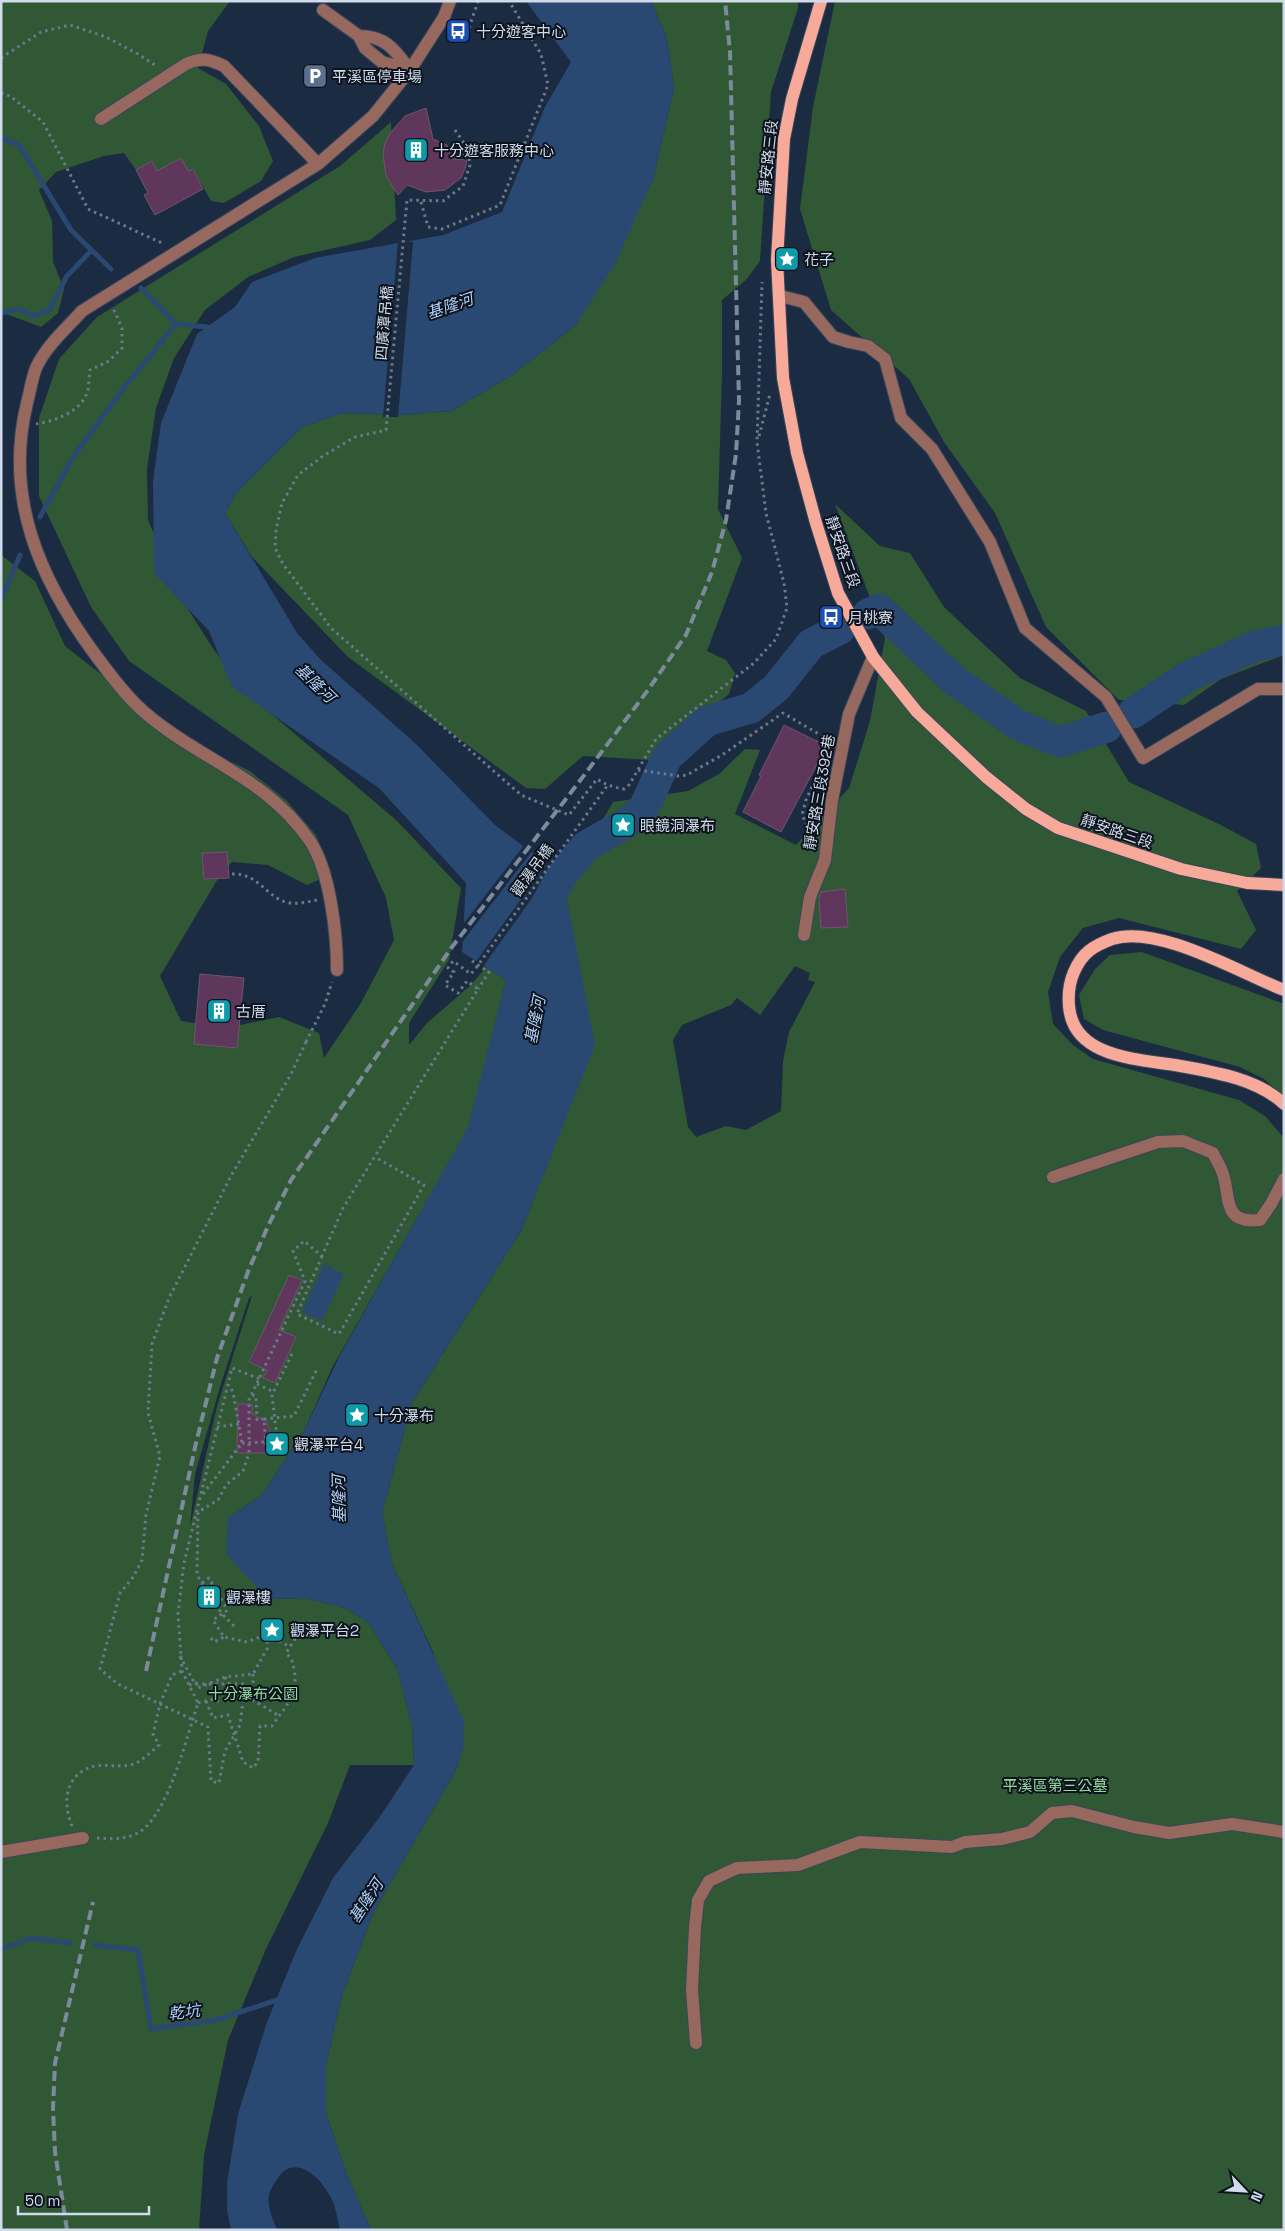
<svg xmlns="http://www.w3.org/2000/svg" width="1285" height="2231" font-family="'Space Grotesk','Noto Sans TC',sans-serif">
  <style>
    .green { fill: #305834; fill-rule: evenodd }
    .water { fill: #294973 }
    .pier { fill: #1b2b41 }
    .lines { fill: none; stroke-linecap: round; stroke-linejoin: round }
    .stream { stroke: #294973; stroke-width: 5 }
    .river { stroke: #294973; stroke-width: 31 }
    .building { fill: #5f365c; stroke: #6e556b }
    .minor-casing { stroke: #38475c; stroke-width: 14 }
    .major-casing { stroke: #38475c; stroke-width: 14 }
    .path { stroke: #6c798c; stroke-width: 3; stroke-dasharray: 2.5 4; stroke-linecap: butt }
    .minor { stroke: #97685d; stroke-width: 12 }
    .major { stroke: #f7aa99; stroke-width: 12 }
    .rail { stroke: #7d8a9c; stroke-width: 4; stroke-dasharray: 10 5; stroke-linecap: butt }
    .path-bridge { stroke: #6c798c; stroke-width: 3; stroke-dasharray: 2.5 4; stroke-linecap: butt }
    .labels { text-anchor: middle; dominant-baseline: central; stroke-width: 4; stroke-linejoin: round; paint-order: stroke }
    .poi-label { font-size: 15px; fill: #d0dae9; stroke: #0c131d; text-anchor: start }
    .street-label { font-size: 15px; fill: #d0dae9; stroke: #0c131d }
    .park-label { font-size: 15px; fill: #96da9b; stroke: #0c131d }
    .water-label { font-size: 16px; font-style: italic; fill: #b0cff7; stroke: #0c131d }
  </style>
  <rect width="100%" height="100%" fill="#1b2b41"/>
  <!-- green -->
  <path class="green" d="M1,1h229l-22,30 -10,37 28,16 33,42 14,35 -12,20 -37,22 -13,-2 -18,-32 -5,2h-31l-5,-9 -16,8 -12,-17 -20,3 -48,16 -17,18 13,31 1,41 11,27 -6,24 -17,14 -40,-15z
    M651,1h147v7l-27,84 -11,169 -14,19 -24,20v75l-4,134 24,49 -35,93 19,9 9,13 -6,21 -78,66 -68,-4 -38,33 -19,-1 -178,-131 -96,-100 -27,-44 11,-20 66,-66 40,-14 61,2 48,-4 60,-35 65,-51 77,-146 21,-91 -7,-50z
    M835,1h449v654l-63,24 -37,26 -65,-5 -73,-73 -51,-114 -51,-71 -35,-63 -78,-69 -31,-101 13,-102z
    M391,122l5,98 -26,20 -76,17 -46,20 -43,33 -31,48 -18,50 -9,61 1,51 38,86 28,44 47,55 135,115 65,68 -12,72 -40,63v22l18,-22 44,-38 15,-18 20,13 -37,147 -137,241 -27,61 -43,66 -34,23 40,81 37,-1 40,10 24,15 29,48 14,55 2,39h-64l-22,58 -62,126 -38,91 -24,115 -5,75h-198v-1675l34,26 30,65 73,57 71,48 41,20 37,30 29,34 16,39 -25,11 -39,-20 -36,-3 -13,15 -59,99 21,45 45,7 53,-11 40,16 5,25 37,-55 33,-63 -8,-42 -38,-83 -219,-154 -38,-54 -52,-111v-78l20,-59 38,-42 243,-151zM252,1296l-35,110 -27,121 5,-53 25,-87 29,-89z
    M835,504l45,42 30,7 34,54 76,71 66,33 43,71 92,43 35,19 5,24 -24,23 19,39 -15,19 -122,-31 -36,10 -23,29 -12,35 5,32 20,21 20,14 146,41 26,16 19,22v1092h-913l-24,-55 -21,-62v-49l16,-69 32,-84 83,-143 6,-21 -30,-95 -41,-88 -10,-51 30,-111 109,-171 73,-186 -30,-159 49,-84 75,-11 31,-17 26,-25 15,1 -25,64 61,31 53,-57 21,-67 15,-83zM795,966l15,7 -2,7 7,2 -26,50 -6,29 -2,50 -35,19 -20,-4 -30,11 -8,-10 -15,-87 9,-15 49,-20 6,-7 23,17z
    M1142,952l142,52v93l-20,-18 -24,-12 -137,-37 -19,-11 -5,-24 16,-26 15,-14z"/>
  <!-- water -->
  <path class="water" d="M526,1h125l16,37 7,50 -21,91 -38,85 -39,61 -65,51 -60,35 -48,4 -61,-2 -40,14 -66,66 -11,20 72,120 24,27 94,83 80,82 67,50 33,170 -74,186 -109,171 -30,111 10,51 72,157 -1,26 -6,21 -83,143 -32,84 -16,69v49l21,62 24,55h-31c-3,-11 -4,-24 -10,-34 -10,-19 -35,-43 -52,-18 -4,5 -8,12 -9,18 -2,12 4,23 8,34h-46l-4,-21v-26l11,-69 29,-92 30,-73 36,-71 46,-60 35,-53 -2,-39 -14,-55 -29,-48 -24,-15 -40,-10 -37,1 -42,-45 2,-36 34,-23 43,-66 34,-72 129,-230 38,-147 -44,-28 4,-69 -87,-95 -147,-101 -23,-56 -55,-58 -1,-92 8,-58 36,-89 38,-27 17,-25 63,-24 128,-23 59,-23 43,-105 26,-45z
    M324,1264l20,10 -22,47 -20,-9z"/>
  <!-- pier -->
  <path class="pier" d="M398,241l15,1 -15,175h-15z
    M525,844l8,6 -73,95 1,-18z
    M548,862l7,4 -73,102 -7,-5z"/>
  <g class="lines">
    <!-- stream -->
    <path class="stream" d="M1,138l18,7 52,85 40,39
      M141,288l35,36 31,3 5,3
      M1,313l18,-4 15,7 16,-7 17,-33 24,-25
      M40,517l33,-60 50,-68 53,-65
      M1,600l19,-45
      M95,1945l43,5 13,79 65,-9 67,-22
      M1,1949l30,-11 40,5"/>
    <!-- river -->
    <path class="river" d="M868,614l11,-5 75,71 64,45 42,17 47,-15
      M1133,713l54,-36 68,-31 29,-6
      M542,912l20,-37 24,-29 37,-21 20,-15 24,-53 40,-36 44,-13 25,-20 35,-44 29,-15"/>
  </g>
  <!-- building -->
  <path class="building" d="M426,108l7,31 14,6 5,14 15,1 -2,9 -4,9 -16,12 -19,2 -19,-7 -9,10 -12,-19 -3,-22 2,-11 5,-10 15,-17z
    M181,158l7,13 5,-2 10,20 -48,26 -11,-20 4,-2 -12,-23 16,-9 5,10z
    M784,725l43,21 -46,86 -38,-20 18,-36 -2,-1z
    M227,852l2,26 -25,1 -2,-26z
    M845,889l3,38 -27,1 -2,-30 2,-6z
    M200,974l44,4 -7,70 -43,-4z
    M289,1275l13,5 -23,50 17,7 -21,46 -12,-5 4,-8 -18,-8z
    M238,1404h14v10l14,7 4,9v23h-33z"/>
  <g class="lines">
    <defs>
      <path id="minor" d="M323,10l36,26 6,12 17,14 28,8
        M359,36c27,0 36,14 51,34
        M101,119l85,-55c15,-7 23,-5 38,2l94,98
        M780,296l24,6 29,35 16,5 19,4 17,13 16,59 31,31 58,93 35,86 81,69 37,61 115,-69h26
        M804,935l6,-38 15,-37 7,-60 17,-86 24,-57
        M337,970c0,-36 -7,-99 -27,-129 -43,-64 -111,-81 -167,-130 -18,-16 -34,-38 -49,-58 -55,-75 -90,-156 -67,-250 3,-11 5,-25 9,-35 10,-22 30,-39 46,-57l236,-147 55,-48 37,-46 34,-53 6,-16
        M1053,1177l105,-35 25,-1 30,12c3,7 8,14 10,21 8,25 -1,50 37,46l11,-16 13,-25
        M1,1852l82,-14
        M696,2043l-4,-53 3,-63 3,-27 11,-19 28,-13 61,-3 62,-23 92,5 13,-5 37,-3 28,-7 22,-19 20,-2 62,16 35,6 63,-9 52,8"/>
      <path id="major" d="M821,1l-29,98 -8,40 -7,121 6,118 14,75 19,70 22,70 35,64 44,55 69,65 40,32 32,19 123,41 66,14 37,2
        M1284,990c-44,-17 -126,-66 -172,-51 -19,7 -30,14 -38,33 -5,11 -6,22 -5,34 4,55 77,53 117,61 33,6 73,13 98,37"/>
    </defs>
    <!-- minor casing -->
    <use href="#minor" class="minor-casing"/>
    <!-- major casing -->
    <use href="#major" class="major-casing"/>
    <!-- path -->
    <path class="path" d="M457,23l12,5 9,-27
      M1,58l40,-26 29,-7 36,12 32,17 20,13
      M1,93l9,3 33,26 45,87 76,35
      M455,130l13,19 2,16 -7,21 -20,15 -36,-1 -21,230 -31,7 -32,19 -25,19 -16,28 -6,27 -1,18 8,16 48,64 190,167 48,20 28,-36c9,6 16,8 27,10l5,-4 27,-46 98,-76 22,-24 11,-31 -3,-25 -18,-70 -9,-71 5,-160
      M456,159l1,-10 6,1 -1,9
      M421,202l7,25 14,2 58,-24 48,-120 -7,-31 -32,-53
      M36,424c19,-3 46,-12 52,-34 1,-6 1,-14 2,-20l19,-9 13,-13v-20l-9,-20
      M759,436l11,-42
      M638,770l41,6 8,-1 35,-20 61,-42 46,27
      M813,837l-11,-22 4,-15 18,-40
      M232,874c28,-1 34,25 58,29 9,1 18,-1 27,-3
      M472,961l17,11 -11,17
      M306,1042l19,-38 7,-22
      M322,1256l-25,58 42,20 85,-149 -49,-28
      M257,1384l17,8
      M252,1395l4,1 1,24 7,-1 2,29
      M264,1419l30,-3 24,-49
      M217,1427l22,-3
      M266,1438h11l-5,-43 20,-41
      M242,1443l24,-1
      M266,1445l11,-1
      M203,1494l39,-51 -9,-51 -4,-7
      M202,1583l7,-5 18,31 -3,8
      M222,1614l-9,6 11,17 23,5 21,-8
      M234,1626l-12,-12 -25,-39 1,-63 20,-12 8,-15 17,-14 6,-18v-53l56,-119 -12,-30 11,-10 18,15 21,-48 135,-219 -11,-8 -9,12 -13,-8 9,-13 -6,-4 5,-7 18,13 5,-6
      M268,1634l22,13
      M211,1638l3,4 10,-5
      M253,1674v26
      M225,1677l12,20 16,3 26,16
      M189,1685l7,-2 2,5 27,-11 28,-3 14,-25 1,-15
      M206,1701l7,17 15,-3 15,47 10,6 5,-6 2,-36h12c13,-20 27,-30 22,-56 -1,-8 -2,-11 -8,-17l11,-17 7,2
      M198,1703l16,-4 7,4
      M72,1826c-10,-24 -7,-53 23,-60 13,-2 26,2 39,-2 9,-4 17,-12 25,-19l-6,-11 7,-30 12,-29 10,-4
      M97,1838c15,1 30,2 44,-7 28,-20 46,-95 57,-128l-16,-32 -4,-57 6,-51 48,-195 28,11"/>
    <!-- minor -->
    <use href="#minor" class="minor"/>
    <!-- major -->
    <use href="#major" class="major"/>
    <!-- rail -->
    <path class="rail" d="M146,1671l50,-228 21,-85 32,-89 20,-45 22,-44 161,-233 127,-165 69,-92 38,-55 26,-63 14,-52 10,-66 3,-53 -9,-349 -5,-51
      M67,2230l-12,-78 -2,-43 2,-46 38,-161"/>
    <!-- path-bridge -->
    <path class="path-bridge" d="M476,968l131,-182
      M180,1656l15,28h50l-5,41 -15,26 -6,32 -8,-2 -3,-54 -90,-43 -18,-15 20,-76 14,-17 8,-16 4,-45 14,-59 -12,-43 4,-69 17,-46 63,-124 58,-98 16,-34"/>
  </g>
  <!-- icons -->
  <defs>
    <symbol id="bus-square" viewBox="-11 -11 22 22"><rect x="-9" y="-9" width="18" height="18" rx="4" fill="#1a4fb4" stroke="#0c131d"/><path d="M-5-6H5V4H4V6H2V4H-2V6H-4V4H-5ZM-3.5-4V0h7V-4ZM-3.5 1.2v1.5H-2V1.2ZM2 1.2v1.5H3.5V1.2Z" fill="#fff"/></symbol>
    <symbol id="parking-square" viewBox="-11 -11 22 22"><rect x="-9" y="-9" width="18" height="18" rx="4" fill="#5c6f8a" stroke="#0c131d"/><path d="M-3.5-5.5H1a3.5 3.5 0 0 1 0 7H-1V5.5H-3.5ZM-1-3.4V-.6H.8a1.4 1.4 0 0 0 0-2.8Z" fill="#fff"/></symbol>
    <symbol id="building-square" viewBox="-11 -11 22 22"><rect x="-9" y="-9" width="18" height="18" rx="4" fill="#0f9aa8" stroke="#0c131d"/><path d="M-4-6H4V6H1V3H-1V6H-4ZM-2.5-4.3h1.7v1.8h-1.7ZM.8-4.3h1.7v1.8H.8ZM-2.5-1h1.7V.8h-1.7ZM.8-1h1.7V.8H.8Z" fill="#fff"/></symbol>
    <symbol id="sight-square" viewBox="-11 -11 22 22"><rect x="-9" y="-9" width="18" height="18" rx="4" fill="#0f9aa8" stroke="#0c131d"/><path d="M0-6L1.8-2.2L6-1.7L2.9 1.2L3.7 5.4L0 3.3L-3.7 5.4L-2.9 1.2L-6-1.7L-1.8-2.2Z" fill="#fff"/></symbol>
  </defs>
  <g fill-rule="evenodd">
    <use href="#bus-square" x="444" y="17" width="28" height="28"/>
    <use href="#parking-square" x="301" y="62" width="28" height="28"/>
    <use href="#building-square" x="402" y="136" width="28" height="28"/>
    <use href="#sight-square" x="773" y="245" width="28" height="28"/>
    <use href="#bus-square" x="817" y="603" width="28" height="28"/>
    <use href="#sight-square" x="609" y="811" width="28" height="28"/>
    <use href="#building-square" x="205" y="997" width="28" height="28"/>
    <use href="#sight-square" x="343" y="1401" width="28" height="28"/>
    <use href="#sight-square" x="263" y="1430" width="28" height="28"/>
    <use href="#building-square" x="195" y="1583" width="28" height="28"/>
    <use href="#sight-square" x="258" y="1616" width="28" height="28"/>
  </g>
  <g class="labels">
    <!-- poi labels -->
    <g class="poi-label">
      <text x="476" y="31">十分遊客中心</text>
      <text x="332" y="76">平溪區停車場</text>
      <text x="434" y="150">十分遊客服務中心</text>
      <text x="804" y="259">花子</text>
      <text x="848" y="617">月桃寮</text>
      <text x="640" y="825">眼鏡洞瀑布</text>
      <text x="236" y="1011">古厝</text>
      <text x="374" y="1415">十分瀑布</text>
      <text x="294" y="1444">觀瀑平台4</text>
      <text x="226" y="1597">觀瀑樓</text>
      <text x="290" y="1630">觀瀑平台2</text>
    </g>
    <!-- street labels -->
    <g class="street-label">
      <text transform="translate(768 157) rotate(-84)">靜安路三段</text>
      <text transform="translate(384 323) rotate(-85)">四廣潭吊橋</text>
      <text transform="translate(843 552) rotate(71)">靜安路三段</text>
      <text transform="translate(819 792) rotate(-80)">靜安路三段392巷</text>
      <text transform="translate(1117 831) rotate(19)">靜安路三段</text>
      <text transform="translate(532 870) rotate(-54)">觀瀑吊橋</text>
    </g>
    <!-- park labels -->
    <g class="park-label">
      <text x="253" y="1693">十分瀑布公園</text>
      <text x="1055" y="1785">平溪區第三公墓</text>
    </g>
    <!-- water labels -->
    <g class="water-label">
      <text transform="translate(450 306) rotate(-19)">基隆河</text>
      <text transform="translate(315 683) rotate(44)">基隆河</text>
      <text transform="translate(535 1020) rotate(-79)">基隆河</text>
      <text transform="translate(339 1499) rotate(-91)">基隆河</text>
      <text transform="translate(366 1901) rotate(-57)">基隆河</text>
      <text transform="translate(184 2012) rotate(-7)">乾坑</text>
    </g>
  </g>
  <!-- border -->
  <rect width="1285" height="2231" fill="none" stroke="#d0dae9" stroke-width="5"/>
  <!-- north arrow -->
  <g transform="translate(1245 2191) rotate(115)" stroke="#0c131d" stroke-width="4" paint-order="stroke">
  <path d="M0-4L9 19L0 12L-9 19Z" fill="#d0dae9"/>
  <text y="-8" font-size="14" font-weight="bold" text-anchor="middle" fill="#d0dae9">N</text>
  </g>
  <!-- scale -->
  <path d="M18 2206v8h131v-8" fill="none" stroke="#d0dae9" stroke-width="2.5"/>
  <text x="25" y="2206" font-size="15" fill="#d0dae9" stroke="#0c131d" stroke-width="4" paint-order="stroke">50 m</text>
</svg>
